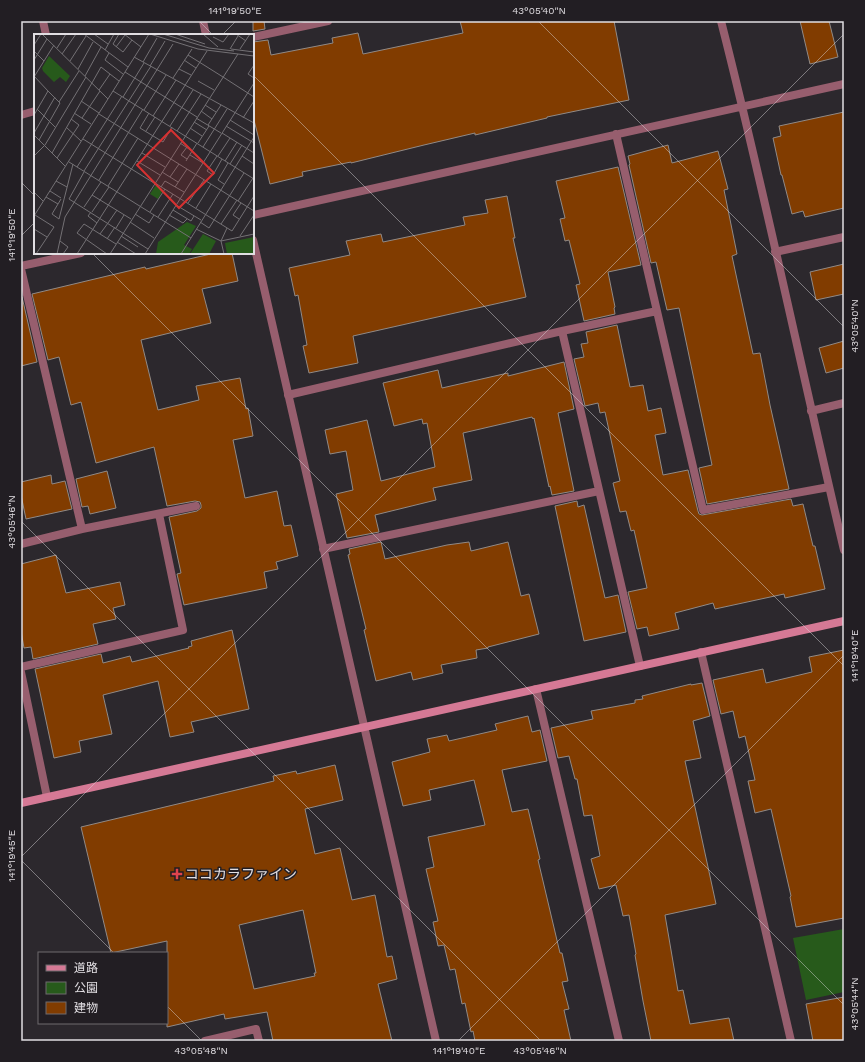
<svg xmlns="http://www.w3.org/2000/svg" width="865" height="1062" font-family="'Work Sans','Noto Sans JP',sans-serif">
  <style>
    .green { fill: #275a1b }
    .building { fill: #813c00; stroke: #918a86; fill-rule: evenodd }
    .lines { fill: none; stroke-linecap: round; stroke-linejoin: round }
    .street { stroke: #975e6e; stroke-width: 8 }
    .secondary { stroke: #d57995; stroke-width: 8 }
    .ticks { fill: none; stroke: #e1dee2; stroke-width: 1; stroke-opacity: 0.45 }
    .health-dot { fill: #e0444e; stroke: #221e23; stroke-width: 1.5 }
    .labels { text-anchor: middle; dominant-baseline: central; stroke-width: 3; stroke-linejoin: round; paint-order: stroke }
    .poi-label { font-size: 14px; fill: #e1dee2; stroke: #221e23; text-anchor: start }
    .inset-road { fill: none; stroke: #747175; stroke-width: 1 }
    .view { fill: #d73131; fill-opacity: 0.15; stroke: #d73131; stroke-width: 2 }
    .inset-edge { fill: none; stroke: #e1dee2; stroke-width: 2 }
    .neatline { fill: none; stroke: #e1dee2; stroke-width: 1.5 }
    .ticks-label { font-size: 10px; text-anchor: middle; fill: #e1dee2 }
  </style>
  <rect width="100%" height="100%" fill="#2c282d"/>
  <!-- green -->
  <path class="green" d="M844,929v63l-38,8 -13,-62z"/>
  <!-- building -->
  <path class="building" d="M253,21h11l1,8 -12,2z
    M460,21h154l15,79 -82,17v1l-72,17v-2l-51,12 -73,18v-1l-49,10 1,4 -33,8 -17,-68v-74l15,-2 3,15 62,-12 -1,-5 26,-5 5,21 100,-21z
    M800,21h29l9,36 -28,7z
    M844,112v96l-39,9 -2,-6 -11,3 -10,-39h-1l-8,-37 8,-2 -2,-10z
    M668,145l4,18 46,-12 10,38 -4,1 13,64 -5,2 21,98 7,-1 10,52 19,84 -82,15 -8,-36 13,-3 -33,-157 -12,2 -11,-48 -5,1 -22,-98 1,-1 -2,-8z
    M618,167l23,98 -33,7 7,35 -1,1 1,6 -31,7 -8,-36 4,-1 -11,-44 -4,1 -5,-22 5,-1 -9,-37z
    M507,196l8,42h-2l13,59 -173,39 5,27 -49,10 -6,-27 4,-1 -9,-50 -3,1 -6,-28 61,-13 -4,-14 35,-7 2,8 82,-17 -2,-8 25,-4 -3,-13z
    M215,253h17l6,28 -36,8 9,34 -70,17 17,70 41,-10 -3,-14 44,-8 6,31 2,-1 5,28 -20,4 12,58 32,-7 7,35 7,-1 7,31 -22,6 2,7 -14,3 3,16 -83,17 -7,-31 4,-1 -12,-56 28,-6 4,-3v-3l-1,-3 -5,-1 -28,5 -13,-59 -58,16 -15,-61 -10,3 -12,-48 -11,3 -16,-66 113,-27 1,2z
    M844,264v30l-28,6 -6,-28z
    M21,297h1l15,65 -16,4z
    M617,325l13,62 13,-2 5,26 13,-3 5,25 -11,2 8,40 25,-5 10,41 1,3 3,1 89,-16 2,7 10,-2 10,42h2l10,43 -40,9 -1,-4 -69,15 -2,-6 -38,10 4,16 -30,7 -2,-9 -10,2 -9,-37 19,-4 -13,-58 -3,1 -5,-20 -6,1 -7,-29 7,-2 -15,-69 -5,1 -2,-10 -13,3 -11,-47 10,-2 -3,-13 7,-1 -2,-11z
    M844,341v27l-18,5 -7,-25z
    M564,362l10,47 -16,4 16,78 -22,4 -2,-9 -1,1 -15,-69 -1,1 -1,-2 -69,16 9,47 -39,8 3,12 -61,15 4,17 -32,6 -11,-44 17,-4 -7,-39 -16,3 -5,-24 42,-10 14,61 54,-14 -8,-44 -4,1 -1,-5 -28,7 -11,-43 55,-13 4,18 66,-15v3z
    M107,471l9,37 -26,6 -2,-8 -6,1 -6,-28z
    M51,475l1,9 13,-3 7,28 -46,10 -5,-24v-13z
    M577,501l1,6 6,-2 21,93 13,-3 8,37 -42,9 -29,-135z
    M381,542l4,17 62,-14 22,-3 2,9 37,-9 13,54 8,-2 10,40 -51,13v1l-12,2 1,8 -36,7 2,8 -30,7 -2,-8 -35,9 -12,-51 2,-1 -18,-74 2,-1 -1,-5z
    M56,555l10,38 54,-11 5,23 -12,3 3,11 -23,5 5,20 -65,15 -2,-12 -7,1 -3,-17v-67z
    M232,630l17,79 -58,13 3,10 -24,5 -12,-56 -55,14 9,39 -33,7 2,11 -27,6 -19,-89 66,-15 2,9 27,-7 2,6 57,-14 -1,-1 4,-1 -1,-5z
    M844,650v268l-48,9 -6,-30 1,-1 -20,-87 -16,4 -7,-32 7,-1 -10,-44 -6,2 -6,-27 -12,3 -8,-34 50,-11 3,14 46,-11 -3,-15z
    M702,683l8,33 -17,5 8,37 -16,3 31,143 -51,11 13,76 5,-1 7,34 39,-6 5,23h-83l-8,-40 -8,-46 1,-1 -7,-39 -6,1 -7,-31 -17,4 -8,-30 9,-3 -8,-41 -8,1 -7,-37h-2l-6,-23 -11,2 -7,-30 42,-9 -2,-8 44,-8v-3l8,-1 -1,-3 49,-12v1z
    M528,716l4,16 8,-2 7,31 -45,9 10,42 16,-3 12,50 -2,1 22,93h2l6,28 -6,1 7,27 -5,1 7,31h-96l-2,-10 -2,1 -6,-29 -3,1 -7,-35 -5,1 -6,-25 -6,1 -5,-24 5,-1 -12,-52 8,-2 -6,-30 57,-12 -11,-45 -45,10 2,10 -28,6 -11,-44 38,-10 -3,-13 20,-4 2,6 48,-11 -2,-6z
    M335,765l8,35 -38,9 10,45 25,-6 12,52 23,-5 12,62 5,-1 5,23 -19,5 14,57h-119l-6,-29 -42,7 -1,-5 -57,13v-86l-56,12 -30,-126 193,-46 -1,-5 23,-5 1,3zM303,910l13,63h-2l1,3 -61,13 -15,-64z
    M844,997v44h-31l-7,-37z"/>
  <g class="lines">
    <!-- street -->
    <path class="street" d="M43,21l3,14
      M203,21l3,14
      M721,21c45,176 81,353 123,529
      M253,37l75,-16
      M21,115l14,-4
      M616,134l87,376 126,-23
      M253,215l591,-131
      M253,240l183,801
      M775,252l69,-15
      M21,266l60,-13
      M21,269l61,260
      M562,331l78,335
      M288,395l274,-64 95,-20
      M811,411l33,-8
      M21,544l61,-15 114,-23
      M323,549l276,-58
      M701,652l90,389
      M21,667l162,-37 -24,-116
      M21,672l26,125
      M536,689l83,352
      M205,1041l51,-12 3,12"/>
    <!-- secondary -->
    <path class="secondary" d="M21,803l823,-182"/>
  </g>
  <!-- ticks -->
  <path class="ticks" d="M199,21l14,14M538,21l306,306M222,35l14,-14M253,75l591,591M21,182l14,14M21,236l14,-14M92,253l752,752M21,521l520,520M21,857l823,-823M21,860l93,93M167,1006l35,35M458,1041l386,-386"/>
  <!-- markers -->
  <path class="health-dot" d="M175 868h4v4h4v4h-4v4h-4v-4h-4v-4h4z"/>
  <g class="labels">
    <!-- poi labels -->
    <g class="poi-label">
      <text x="185" y="874">ココカラファイン</text>
    </g>
  </g>
  <!-- overview -->
  <g transform="translate(34 34)">
    <rect width="220" height="220" fill="#2c282d"/>
    <path d="M15,22l21,20 -4,6 -6,-5 -6,5 -11,-11 -1,-3zM122,151l7,5 -5,9 -8,-5zM153,188l9,4 -12,19 8,4 -3,5h-33l2,-12zM169,200l13,7 -7,13h-19zM220,203v17h-27l-2,-11z" fill="#275a1b"/>
    <path class="inset-road" d="M8,0l66,65M50,0l44,33M60,0l14,10M85,0l-6,10 10,8 9,-12M90,0l17,13M116,0l48,15 56,7M129,0l46,14 25,3M141,0l30,10M169,0l15,13M202,0l10,7M179,3l10,5 6,-8M0,11l7,-11M82,13l9,-12M23,14l9,-14M196,15l8,-13M197,15l23,3M206,15l10,-15M71,16l9,-16M0,17l10,10M75,19l-4,7 18,14M28,20l14,-20M154,21l35,22M100,23l120,66M0,26l13,-21M150,26l12,8M36,27l16,-25M109,28l14,-24M220,31l-6,9 6,4M116,32l15,-25M44,35l15,-27M145,35l12,6M91,38l72,45M0,42l14,15 -14,24M51,42l16,-29M0,43l20,-32M189,43l31,20M139,44l19,-29M164,47l16,9M65,56l11,-16M79,57l141,88M89,63l21,-34M47,67l18,12M25,68l20,-31M171,71l11,7M3,75l18,18M110,76l22,-35M167,77l11,8M40,79l17,11M115,79l-9,15 23,14 9,-15M65,80l155,97M119,82l23,-36M48,84l18,-27M162,84l25,15M209,84l11,-17M196,86l24,15M160,88l13,8M174,91l13,-20M136,92l23,-36M192,92l28,17M32,93l15,14M156,94l12,8M112,97l9,-14M143,97l24,-37M0,99l21,-36M188,99l32,20M0,101l31,31M49,105l71,44M5,106l21,-37 -12,-12M146,109l12,8M164,109l11,-17M153,113l-6,8 6,4M169,113l24,-38M18,119l49,-86 18,14M108,119l23,14M156,121l13,8M0,122l11,-11 41,-68M183,122l-10,15 6,4 9,-16M184,122l12,-18M208,122l12,8M23,124l22,-33 -8,-6M103,127l23,14M152,127l11,-18M191,127l12,-19M35,128l122,76M196,130l12,-19M43,133l45,-71M50,137l67,-105M50,138l-15,27 79,50M128,138l16,10M136,143l9,-13M65,146l44,-71M22,147l11,6M121,149l77,48 22,-35M190,150l-6,-4 10,-17M74,152l30,-48M127,153l4,-6 19,11M141,153l12,-18M16,157l11,7M0,158l9,9M58,161l39,24M12,163l12,7M27,165l-9,15 7,5 14,-55M204,167l15,-23M154,169l16,-23M142,171l25,15M50,173l17,-25M162,174l15,-24M139,176l18,11 3,-5M57,178l-3,4 9,7M58,178l17,-25M116,178l15,-23M101,180l14,9 5,-8M1,181l19,12 -18,27M135,181l14,8 4,-4M0,182l115,-182M124,183l15,-23M205,185l-6,-4 8,-12M96,188l24,16M166,188l9,6 35,-55M74,189l9,-13M187,190l16,-24M82,194l8,-13M193,194l-6,13 33,-7M0,195l13,8M162,195l25,12 3,13M66,200l8,-11M87,202l17,11M206,202l14,-21M73,205l8,-12M26,207l8,6 -5,7M83,208l19,12M23,220l8,-37 108,-173M43,220l130,-203M73,220l-30,-21 7,-9 32,20M76,220l128,-200M111,220l109,-171M147,220l73,-117"/>
    <path class="view" d="M137,96l43,43 -35,35 -42,-43z"/>
    <rect width="220" height="220" class="inset-edge"/>
  </g>
  <!-- border -->
  <rect width="865" height="1062" fill="none" stroke="#221e23" stroke-width="44"/>
  <!-- legend -->
  <rect x="38" y="952" width="130" height="72" fill="#221e23" stroke="#6e6b6f"/>
  <rect x="46" y="965" width="20" height="6" fill="#d57995" stroke="#6e6b6f"/>
  <text x="74" y="972" font-size="12" fill="#e1dee2">道路</text>
  <rect x="46" y="982" width="20" height="12" fill="#275a1b" stroke="#6e6b6f"/>
  <text x="74" y="992" font-size="12" fill="#e1dee2">公園</text>
  <rect x="46" y="1002" width="20" height="12" fill="#813c00" stroke="#6e6b6f"/>
  <text x="74" y="1012" font-size="12" fill="#e1dee2">建物</text>
  <rect x="22" y="22" width="821" height="1018" class="neatline"/>
  <g class="ticks-label">
    <text x="235" y="14">141°19'50"E</text>
    <text x="539" y="14">43°05'40"N</text>
    <text transform="translate(11 235) rotate(-90)" y="4">141°19'50"E</text>
    <text transform="translate(854 326) rotate(-90)" y="4">43°05'40"N</text>
    <text transform="translate(11 522) rotate(-90)" y="4">43°05'46"N</text>
    <text transform="translate(854 656) rotate(-90)" y="4">141°19'40"E</text>
    <text transform="translate(11 856) rotate(-90)" y="4">141°19'45"E</text>
    <text transform="translate(854 1004) rotate(-90)" y="4">43°05'44"N</text>
    <text x="201" y="1054">43°05'48"N</text>
    <text x="459" y="1054">141°19'40"E</text>
    <text x="540" y="1054">43°05'46"N</text>
  </g>
</svg>
